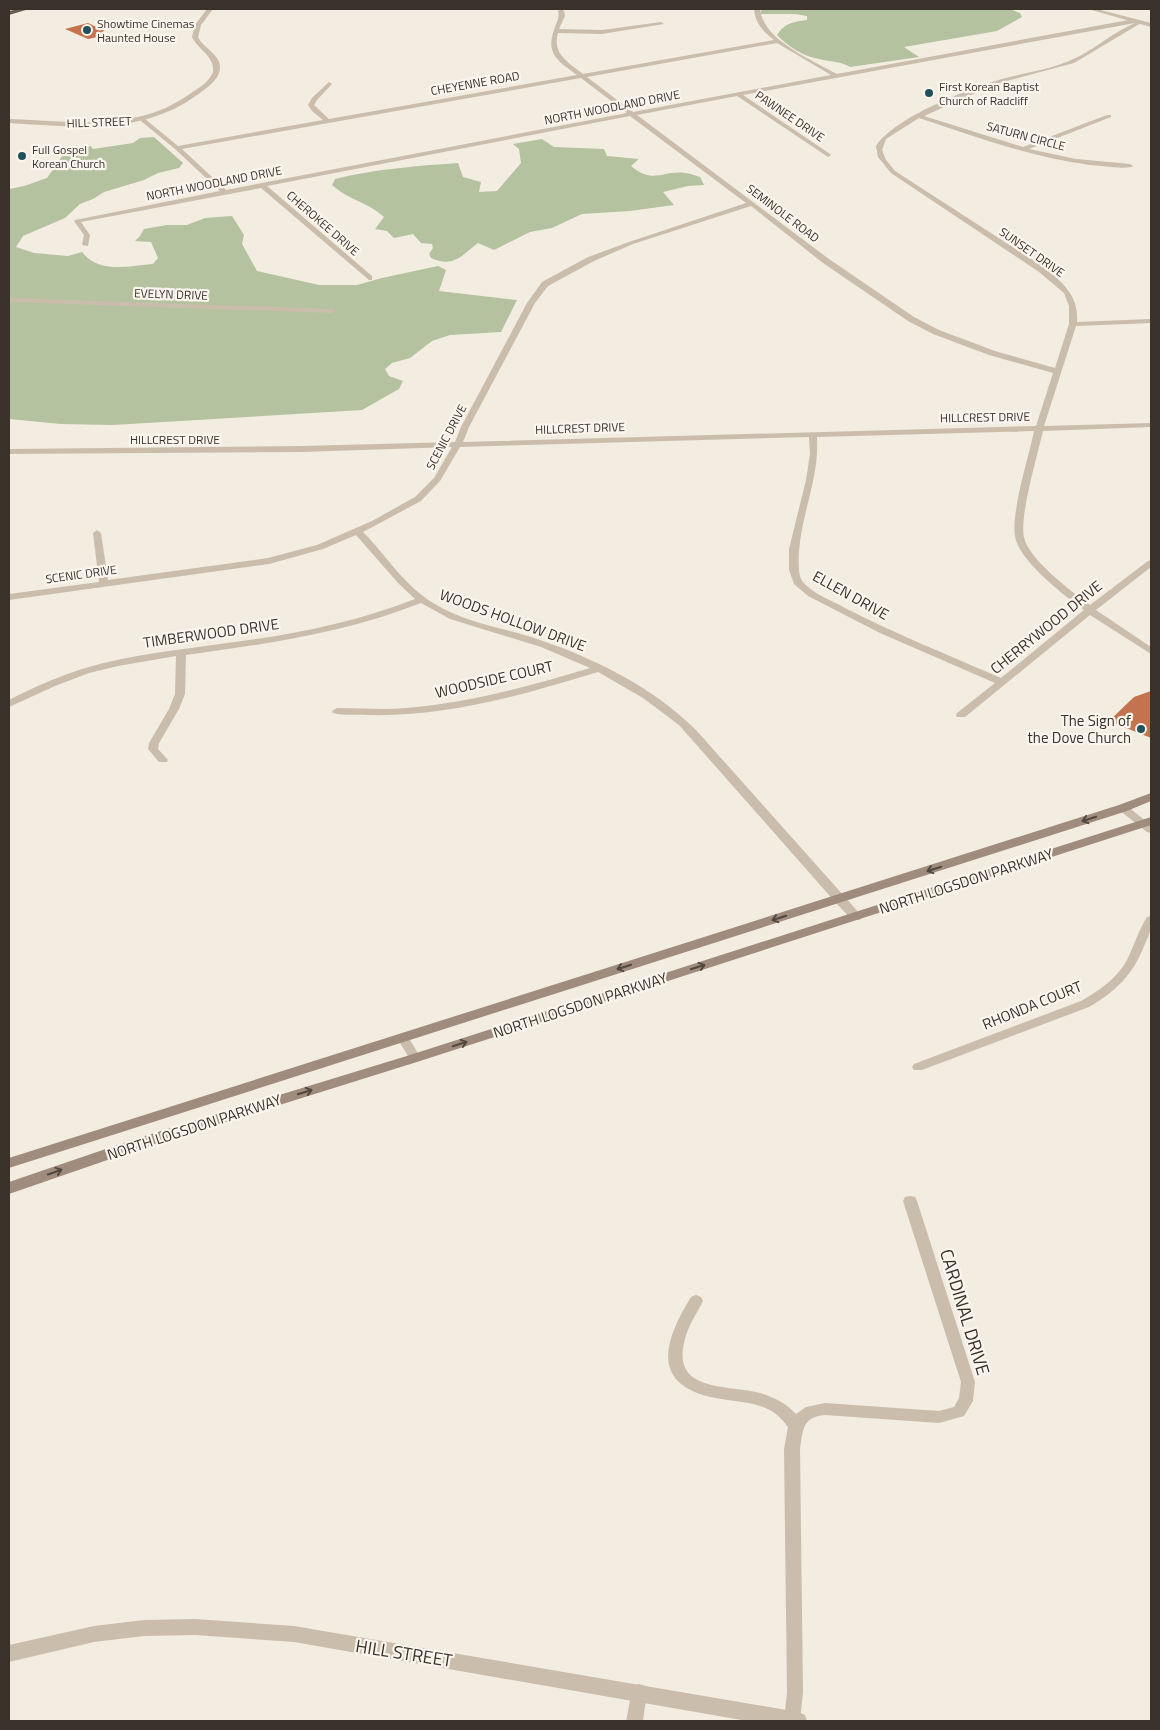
<svg xmlns="http://www.w3.org/2000/svg" width="1160" height="1730" font-family="'Titillium Web',sans-serif">
  <style>
    .green { fill: #b4c2a0 }
    .building { fill: #c3744e }
    .lines { fill: none; stroke-linecap: round; stroke-linejoin: round }
    .minor { fill: #cbbdac; fill-rule: evenodd }
    .tertiary { fill: #cbbdac; fill-rule: evenodd }
    .secondary { fill: #9f8c7d; fill-rule: evenodd }
    .trunk { fill: #6a5a4f; fill-rule: evenodd }
    .oneway { stroke: #534840 }
    .poi-dot { fill: #21525b; stroke: #faf5ed; stroke-width: 2 }
    .labels { text-anchor: middle; dominant-baseline: central; stroke-width: 4.5; stroke-linejoin: round; paint-order: stroke }
    .far-poi-label { font-size: 12px; fill: #3a312b; stroke: #faf5ed; text-anchor: start }
    .far-street-label { font-size: 12px; fill: #3a312b; stroke: #faf5ed }
    .street-label { font-size: 15px; fill: #3a312b; stroke: #faf5ed }
    .poi-label { font-size: 15px; fill: #3a312b; stroke: #faf5ed; text-anchor: end }
    .near-street-label { font-size: 18px; fill: #3a312b; stroke: #faf5ed }
  </style>
  <rect width="100%" height="100%" fill="#f3ece0"/>
  <!-- green -->
  <path class="green" d="M762,9h248l10,4 2,4 -25,14 -93,16 15,10 -69,10c-10,-6 -19,-5 -31,-8 -14,-2 -32,-13 -42,-24 8,-12 16,-13 30,-15v-4l-12,-2h-35z
    M154,137l29,26 -4,5 -21,5 -14,7 -40,12 -11,7 -13,5 -15,14 -42,18 -7,11 18,6 34,3 14,-4c17,22 48,14 71,12l5,-6 -7,-16 -16,-1 5,-5 4,-7 23,-4h20l18,-7 27,-2 12,19 -2,9 15,27 62,14h38l25,-7 56,-12 8,4 -7,21 78,9 -16,32 -51,3 -18,6 -22,17 -18,5 -7,6 4,7 14,5 -4,8 -37,21 -249,15 -52,-1 -52,-5v-230l15,-3 23,-8 18,-26 26,-6 2,3 40,-6 7,-5z
    M542,139l12,8 50,2 3,7 32,3 -8,7c23,19 31,4 54,7 5,0 11,3 15,4l4,8 -16,1 -25,6 11,13 -44,6 -48,3 -30,14 -22,4 -36,18 -16,-7c-17,13 -25,25 -47,15l-2,-4 4,-6 -1,-4 -11,-1 -8,-9 -19,4 -7,-7 -12,-2 9,-12c-16,-15 -36,-17 -52,-32l3,-6c40,-10 82,-13 123,-16l5,14 18,5 -2,10 18,-1 24,-28 -2,-14 -6,-5z"/>
  <!-- building -->
  <path class="building" d="M88,23l17,8 -4,1 6,3 -19,4 -23,-10z
    M1151,691v47l-42,-17 25,-24z"/>
  <g class="lines">
    <!-- minor -->
    <path class="minor" d="M561,9l3,2 1,5 -6,13 43,1 59,-8 3,2 -62,10 -44,-1c-6,21 10,29 25,41l191,-34c-11,-9 -19,-17 -20,-31h6c3,31 52,51 77,65l297,-55 7,4 -67,40 -78,21 -72,32 99,31 84,-32h4v2l-82,32 47,10 54,5 3,2 -1,1c-13,2 -28,-1 -42,-2 -59,-8 -115,-28 -171,-47l-33,21 -4,11 4,10 9,11 150,97c18,15 34,28 32,54l74,-3v4l-75,3 -32,100 107,-3v4l-108,4c-5,22 -24,87 -19,106 4,22 48,55 66,68l58,-44 3,-1v7l-55,43 55,37v7l-61,-39 -125,102h-8l-1,-2 1,-2 38,-30 -115,-50 -72,-37 -14,-12 -5,-14v-21l17,-69 4,-26 -1,-17 -349,10 -20,34 -19,20 -58,31c24,24 42,55 72,72 29,18 64,23 96,33 59,19 121,49 165,93l164,184 2,3 -2,3h-8l-16,-17 -157,-178 -36,-27 -45,-26c-75,23 -152,45 -230,43 -11,-1 -24,1 -35,-2l-1,-2 5,-3c23,0 46,2 69,0 63,-5 124,-22 184,-40l-49,-21 -91,-28 -29,-16c-76,30 -155,41 -235,52l-1,39 -6,15 -20,34 -1,6 10,11 -1,2h-8l-11,-13 1,-6 20,-34 6,-15 1,-38 -58,10 -29,7 -34,13 -46,21v-7c23,-12 48,-23 73,-31 52,-16 107,-20 160,-28 59,-8 117,-20 173,-42l-17,-16 -42,-48 -33,14 -54,15 -260,36v-6l90,-12 -6,-49 4,-3 4,3 7,47 160,-22 49,-13 55,-24 43,-24 19,-19 18,-31 -151,5 -292,2v-5l292,-3 154,-4 6,-15 66,-124 15,-21 46,-25 41,-15 117,-39 -116,-87 -363,70 105,90v4h-3l-108,-92 -180,34 9,13 -2,11 -6,-1 2,-10 -10,-14 1,-1 145,-29 -45,-42 -34,-28v-2h4l33,27 145,-26 -11,-9 -4,-6 4,-7 17,-16 3,2 -15,16 -3,5 15,14 248,-44c-17,-13 -32,-20 -23,-45 2,-7 6,-12 4,-19zM1135,23c-24,10 -43,29 -66,38 -22,9 -45,12 -67,18 -33,9 -108,39 -126,67l2,11 13,16 148,99 25,21 5,13v18l-14,44 -60,-17 -56,-21 -25,-13 -85,-58 -192,-144 100,-19 91,61 3,-2 -1,-1 -87,-59zM777,43l54,32 -198,37 -46,-35zM581,78l46,35 -401,77 -44,-41zM751,206l72,57 85,58 25,13 56,21 64,18 -17,53 -573,16 6,-15 66,-124 13,-17 46,-25 39,-17zM1034,431c-5,25 -23,81 -19,105 3,24 50,60 69,74l-83,68c-53,-23 -105,-44 -156,-70 -14,-8 -32,-14 -42,-26 -3,-3 -4,-10 -4,-14 -3,-44 21,-86 18,-131z
      M9,298l323,11 4,2 -4,2 -323,-11z
      M1123,805l4,1 24,19v8l-4,-1 -28,-22 -1,-2 1,-2z
      M1151,916c1,12 -2,20 -7,30 -11,29 -29,46 -55,61l-167,63h-8l-2,-3 2,-3 167,-63c17,-10 36,-22 46,-41 7,-14 11,-29 20,-43z
      M403,1034l4,1 12,20 2,3 -2,3h-8l-14,-23 2,-3z
      M910,1196l5,1 2,4 58,181 -2,19 -9,15 -25,7 -114,-8c-23,2 -22,15 -25,34l3,243 -3,29h-16l3,-29 -3,-243 4,-22c-20,-27 -42,-23 -72,-29 -67,-13 -52,-57 -25,-101l5,-2 5,2 2,4c-7,14 -16,26 -19,42 -11,48 42,42 72,49 16,4 29,10 40,22l10,-7 19,-4 114,8 15,-4 5,-9 2,-16 -58,-181 2,-4z
      M639,1684l6,2 2,6 -4,29h-17l7,-35z"/>
    <!-- tertiary -->
    <path class="tertiary" d="M207,9h6l-12,16 -3,12c5,11 22,17 22,30 0,12 -12,20 -20,26 -57,43 -124,34 -191,30v-4c63,2 128,14 182,-26 8,-5 18,-11 22,-21 2,-16 -15,-22 -21,-35l3,-12z
      M1088,9h9l54,14v4z
      M195,1619l99,7 504,86 7,3 2,6h-60l-453,-79 -99,-7 -51,1 -50,6 -85,20v-17l85,-19 50,-6z"/>
    <!-- secondary -->
    <path class="secondary" d="M1151,793v8l-24,10 -1118,357v-10l1110,-353z
      M1151,817v8l-731,236 -275,86 -136,47v-12l126,-43 275,-84z"/>
    <!-- trunk -->
    <path class="trunk" d="M19,9h10l-20,6v-4z"/>
  </g>
  <!-- one-way arrows -->
  <defs><path id="oneway-shaft" d="M-6 0H5M1.5-3L5.5 0L1.5 3" fill="none" stroke-width="1.6" stroke-linecap="round" stroke-linejoin="round" transform="scale(1.25)"/></defs>
  <g class="oneway">
    <use href="#oneway-shaft" transform="translate(1089 819) rotate(162)"/>
    <use href="#oneway-shaft" transform="translate(934 869) rotate(162)"/>
    <use href="#oneway-shaft" transform="translate(779 918) rotate(162)"/>
    <use href="#oneway-shaft" transform="translate(624 967) rotate(162)"/>
    <use href="#oneway-shaft" transform="translate(698 967) rotate(-18)"/>
    <use href="#oneway-shaft" transform="translate(460 1044) rotate(-18)"/>
    <use href="#oneway-shaft" transform="translate(305 1092) rotate(-17)"/>
    <use href="#oneway-shaft" transform="translate(55 1172) rotate(-19)"/>
  </g>
  <!-- markers -->
  <g class="poi-dot">
    <circle cx="87" cy="30" r="5"/>
    <circle cx="929" cy="93" r="5"/>
    <circle cx="22" cy="156" r="5"/>
    <circle cx="1141" cy="729" r="5"/>
  </g>
  <g class="labels">
    <!-- far-poi labels -->
    <g class="far-poi-label">
      <text x="97" y="23">Showtime Cinemas<tspan x="97" dy="14">Haunted House</tspan></text>
      <text x="939" y="86">First Korean Baptist<tspan x="939" dy="14">Church of Radcliff</tspan></text>
      <text x="32" y="149">Full Gospel<tspan x="32" dy="14">Korean Church</tspan></text>
    </g>
    <!-- far-street labels -->
    <g class="far-street-label">
      <text transform="translate(475 83) rotate(-10)">CHEYENNE ROAD</text>
      <text transform="translate(612 107) rotate(-11)">NORTH WOODLAND DRIVE</text>
      <text transform="translate(790 116) rotate(34)">PAWNEE DRIVE</text>
      <text transform="translate(99 122) rotate(-2)">HILL STREET</text>
      <text transform="translate(1026 136) rotate(15)">SATURN CIRCLE</text>
      <text transform="translate(214 183) rotate(-11)">NORTH WOODLAND DRIVE</text>
      <text transform="translate(783 213) rotate(37)">SEMINOLE ROAD</text>
      <text transform="translate(323 223) rotate(41)">CHEROKEE DRIVE</text>
      <text transform="translate(1032 252) rotate(35)">SUNSET DRIVE</text>
      <text transform="translate(171 294) rotate(2)">EVELYN DRIVE</text>
      <text transform="translate(985 417) rotate(-1)">HILLCREST DRIVE</text>
      <text transform="translate(580 428) rotate(-2)">HILLCREST DRIVE</text>
      <text transform="translate(446 437) rotate(-62)">SCENIC DRIVE</text>
      <text x="175" y="439">HILLCREST DRIVE</text>
      <text transform="translate(81 574) rotate(-8)">SCENIC DRIVE</text>
    </g>
    <!-- street labels -->
    <g class="street-label">
      <text transform="translate(851 595) rotate(29)">ELLEN DRIVE</text>
      <text transform="translate(513 620) rotate(20)">WOODS HOLLOW DRIVE</text>
      <text transform="translate(1046 627) rotate(-39)">CHERRYWOOD DRIVE</text>
      <text transform="translate(211 633) rotate(-8)">TIMBERWOOD DRIVE</text>
      <text transform="translate(494 679) rotate(-13)">WOODSIDE COURT</text>
      <text transform="translate(966 881) rotate(-18)">NORTH LOGSDON PARKWAY</text>
      <text transform="translate(580 1005) rotate(-18)">NORTH LOGSDON PARKWAY</text>
      <text transform="translate(1032 1005) rotate(-22)">RHONDA COURT</text>
      <text transform="translate(194 1127) rotate(-18)">NORTH LOGSDON PARKWAY</text>
    </g>
    <!-- poi labels -->
    <g class="poi-label">
      <text x="1131" y="720">The Sign of<tspan x="1131" dy="17">the Dove Church</tspan></text>
    </g>
    <!-- near-street labels -->
    <g class="near-street-label">
      <text transform="translate(965 1312) rotate(73)">CARDINAL DRIVE</text>
      <text transform="translate(404 1653) rotate(9)">HILL STREET</text>
    </g>
  </g>
  <!-- border -->
  <rect width="1160" height="1730" fill="none" stroke="#3a312b" stroke-width="20"/>
</svg>
